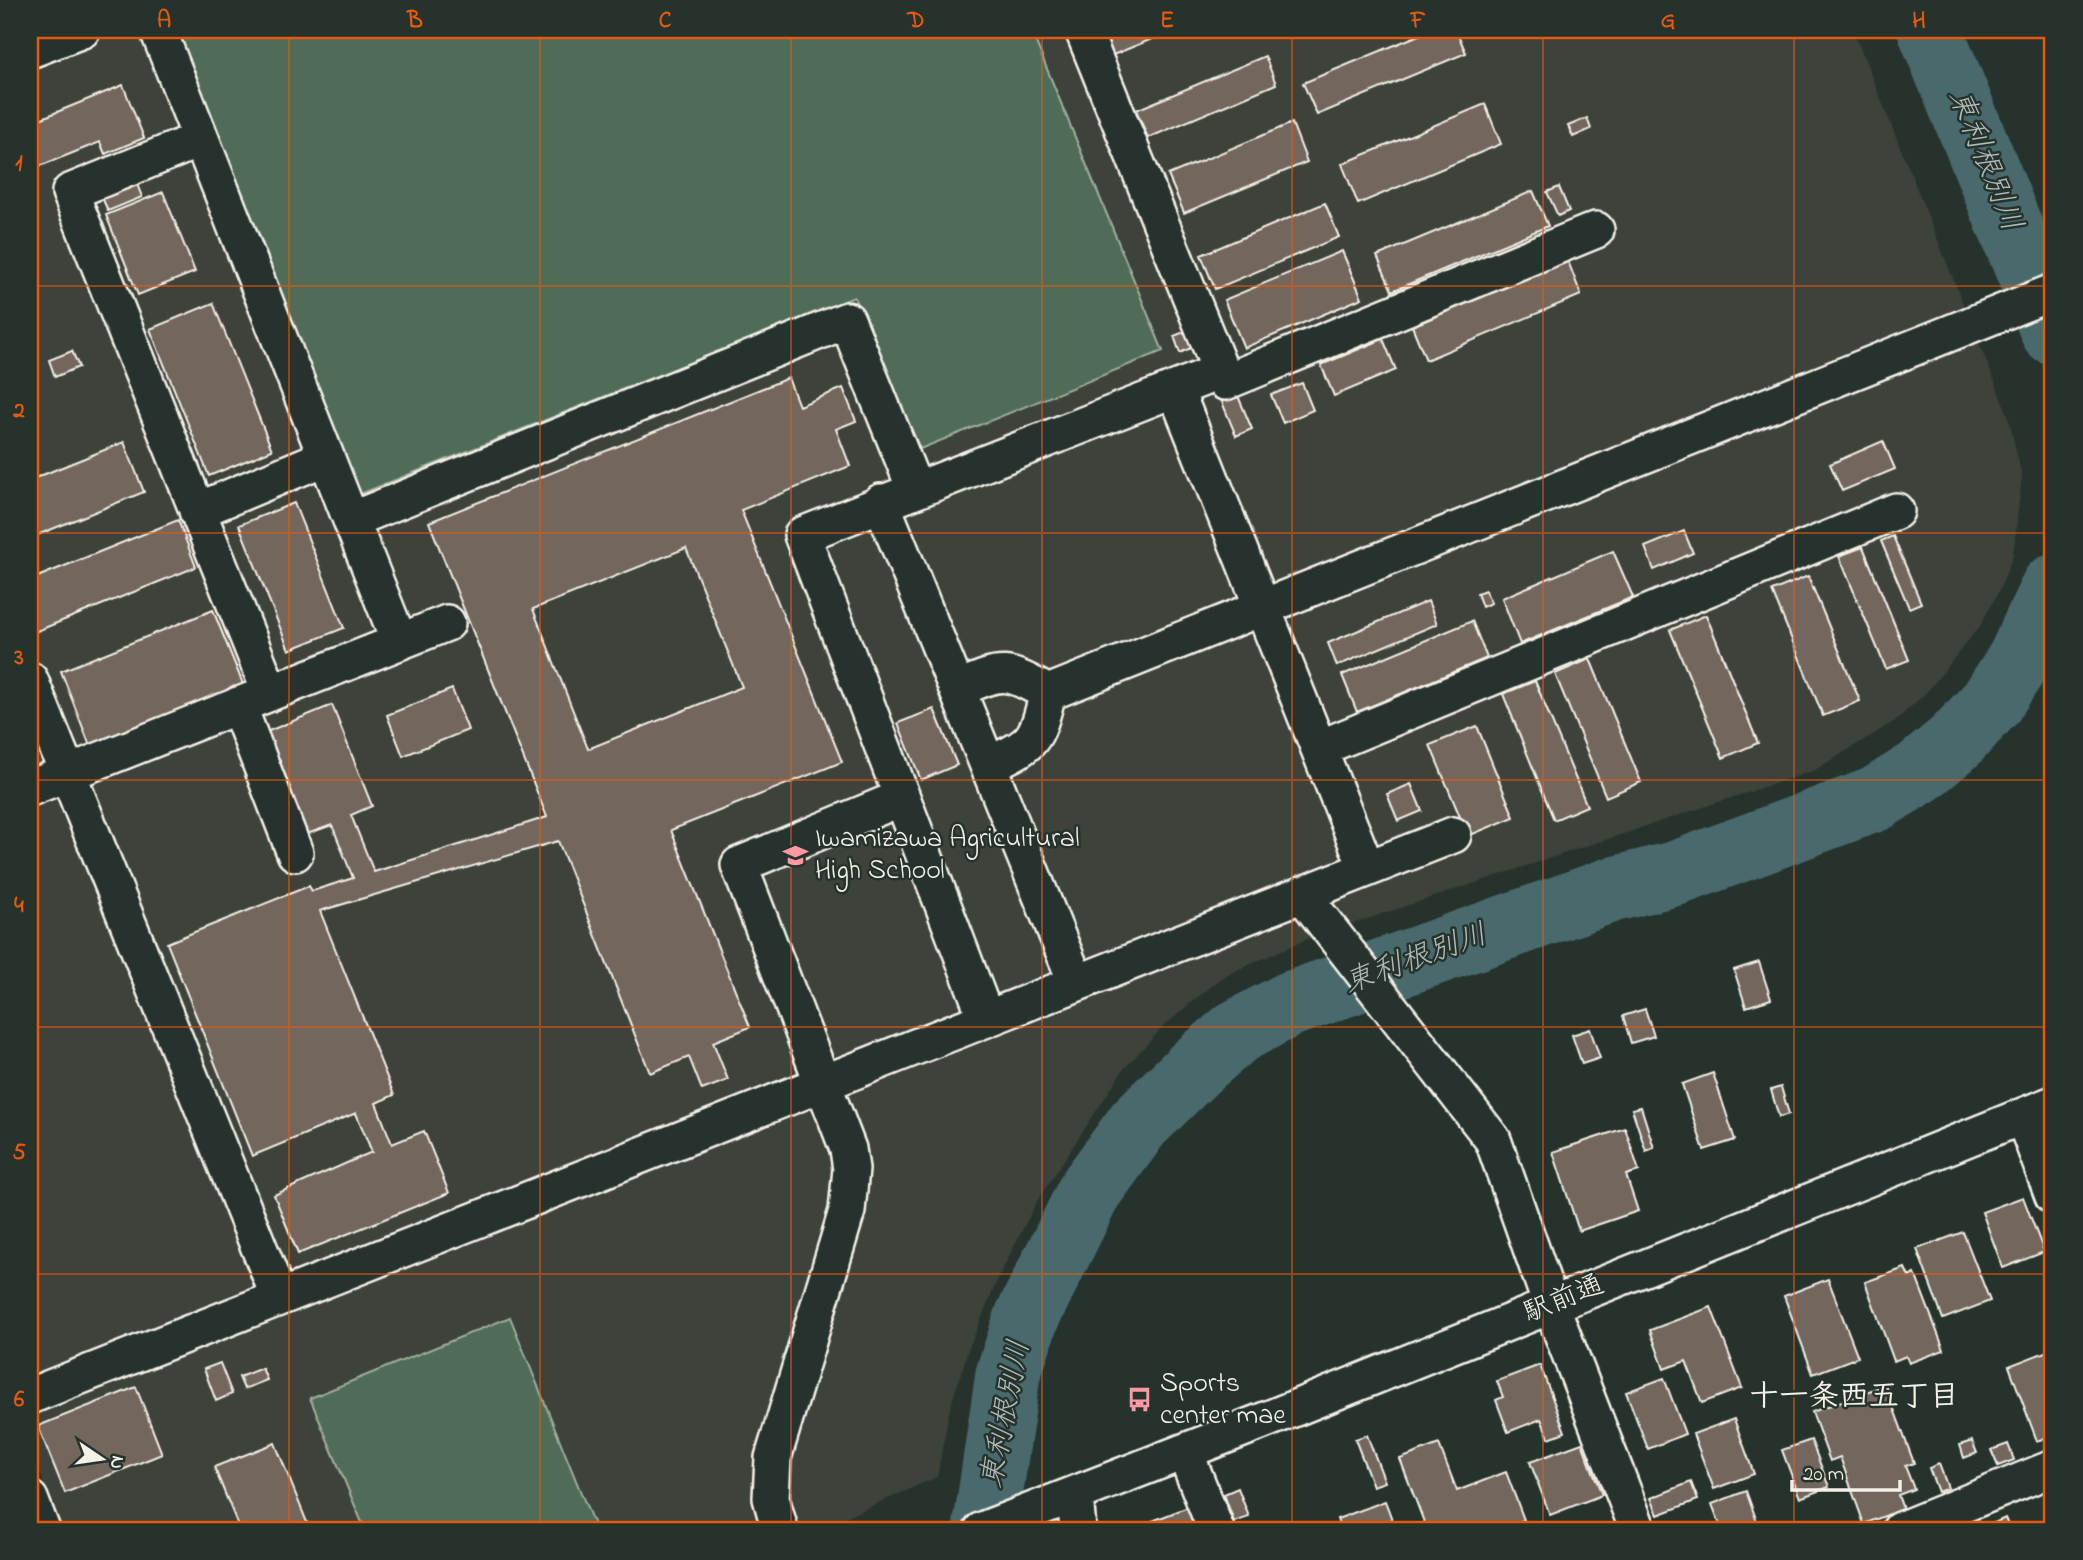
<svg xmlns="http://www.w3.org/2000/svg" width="2083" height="1560" font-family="'Indie Flower','Klee One',sans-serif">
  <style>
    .built { fill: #3d423b }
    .grass { fill: #4f6d56; stroke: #a2af9f; stroke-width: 2 }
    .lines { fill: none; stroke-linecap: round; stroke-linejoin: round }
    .river { stroke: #486b6d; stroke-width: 65 }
    .building { fill: #72665d; stroke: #f4f1e8; stroke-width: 2; fill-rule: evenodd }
    .minor-casing { stroke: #f4f1e8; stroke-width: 40 }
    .minor { stroke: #26332d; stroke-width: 35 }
    .grid { fill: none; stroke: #e8590c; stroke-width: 2; stroke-opacity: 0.55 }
    .labels { text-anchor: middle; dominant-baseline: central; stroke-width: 5; stroke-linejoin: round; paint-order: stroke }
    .poi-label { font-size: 28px; fill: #f4f1e8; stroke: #26332d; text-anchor: start }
    .street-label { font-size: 28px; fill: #f4f1e8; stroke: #26332d }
    .water-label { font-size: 30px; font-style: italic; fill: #afbbb7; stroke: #26332d }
    .neighbourhood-label { font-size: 30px; font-weight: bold; fill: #f4f1e8; stroke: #26332d }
    .neatline { fill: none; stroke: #e8590c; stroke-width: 2.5 }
    .grid-label { font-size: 23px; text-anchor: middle; font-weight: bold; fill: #e8590c }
  </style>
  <rect width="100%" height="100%" fill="#26332d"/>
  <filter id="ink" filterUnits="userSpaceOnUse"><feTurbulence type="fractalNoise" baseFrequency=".0143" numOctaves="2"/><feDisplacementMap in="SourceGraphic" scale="14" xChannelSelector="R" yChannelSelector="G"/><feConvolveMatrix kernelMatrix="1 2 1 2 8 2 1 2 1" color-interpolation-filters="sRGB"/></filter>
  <g filter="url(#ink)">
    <!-- built -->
    <path class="built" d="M30,30h1823l155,385 14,62 -9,78 -13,34 -20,37 -54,67 -31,28 -80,49 -508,169 -81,36 -32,25 -32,28 -39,42 -87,133 -36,71 -32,76 -19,62 -12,65 -120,53h-756l-31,-84z"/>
    <!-- grass -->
    <path class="grass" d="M173,30h858l132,321 -243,98 -66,-152 -504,201z
      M510,1317l86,213h-231l-55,-132z"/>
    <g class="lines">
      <!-- river -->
      <path class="river" d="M1930,30l123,302
        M985,1530l23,-156 19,-57 63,-127 49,-67 56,-55 42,-36 53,-28 321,-114 66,-17 199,-74 43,-27 36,-30 36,-39 29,-45 33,-71"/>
    </g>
    <!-- building -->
    <path class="building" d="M1103,30h71l-61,25z
      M1431,30h25l10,23 -149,62 -14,-32z
      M1265,56l11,28 -128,54 -12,-28z
      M123,85l21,53 -39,16 -5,-12 -70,28v-47z
      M1485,104l16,40 -143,60 -16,-40z
      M1587,118l4,11 -18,8 -5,-11z
      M1292,123l15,39 -123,51 -16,-38z
      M135,179l7,18 -34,14 -8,-18z
      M1559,187l10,24 -11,5 -11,-24z
      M1533,191l15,35 -156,65 -15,-35z
      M163,192l32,80 -57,23 -32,-80z
      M1325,203l14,34 -124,52 -14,-34z
      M1342,251l20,47 -118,50 -20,-48z
      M1568,261l13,34 -155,65 -14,-34z
      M213,303l59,147 -63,26 -59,-147z
      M1184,332l7,16 -11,5 -6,-17z
      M1383,339l13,31 -62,26 -13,-31z
      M72,351l7,16 -24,10 -6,-17z
      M788,378l11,28 44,-18 13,33 -20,8 14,37 -109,44 101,252 -171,68 79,197 -37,15 15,38 -26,10 -13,-33 -39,16 -92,-232 -238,70 74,184 -18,8 16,41 32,-13 25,62 -151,61 -24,-59 98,-43 -16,-39 -104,43 -85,-213 142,-57 3,5 41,-13 -21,-53 -25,9 -41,-102 66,-27 40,101 -21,9 23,57 173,-55 -118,-295zM686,548l56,139 -154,62 -55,-140z
      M1302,383l11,27 -30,13 -12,-28z
      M1238,396l14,33 -16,7 -14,-34z
      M1883,441l12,28 -53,22 -12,-27z
      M124,442l20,50 -114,46v-58z
      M294,503l50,125 -55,22 -50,-125z
      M178,520l18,47 -164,66 -2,-53z
      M1684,531l9,22 -39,17 -9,-23z
      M1893,536l28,67 -12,5 -28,-67z
      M1863,547l46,113 -23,9 -47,-113z
      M1613,551l20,46 -113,47 -18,-46z
      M1808,576l52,125 -37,15 -51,-125z
      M1485,590l6,13 -9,4 -5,-14z
      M1428,601l9,23 -100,42 -9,-23z
      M213,610l30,74 -153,62 -29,-75z
      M1706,615l52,128 -35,15 -53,-128z
      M1472,621l15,37 -130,54 -15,-37z
      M1590,659l51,123 -35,15 -51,-123z
      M1535,681l52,125 -33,14 -51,-126z
      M452,689l16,41 -65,26 -16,-41z
      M934,709l23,56 -36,15 -23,-57z
      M1477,726l37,91 -46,19 -38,-91z
      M1411,784l11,27 -24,10 -11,-27z
      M1759,962l12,37 -25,8 -12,-37z
      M1645,1009l9,27 -23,7 -8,-27z
      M1590,1029l10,29 -18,6 -10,-29z
      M1713,1073l22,67 -31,10 -22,-66z
      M1781,1087l8,27 -10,3 -8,-27z
      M1641,1107l13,41 -8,3 -14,-42z
      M1625,1128l14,43 -13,4 12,36 -59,20 -26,-79z
      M2023,1197l21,55 -41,16 -21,-56z
      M1963,1232l27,69 -47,18 -26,-70z
      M1905,1268l4,9 6,-3 29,76 -35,13 -3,-7 -12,5 -29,-79z
      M1828,1279l30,78 -45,17 -29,-78z
      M1711,1307l31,81 -40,15 -16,-42 -22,8 -14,-39z
      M2053,1349v86l-16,6 -28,-75z
      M220,1363l12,31 -16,7 -12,-32z
      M1540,1365l25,67 -16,6 -8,-19 -33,13 -12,-32 7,-3 -6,-16z
      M262,1368l5,12 -23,9 -5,-12z
      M1664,1378l21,56 -37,15 -22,-57z
      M1885,1385l29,78 -9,3 9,23 -16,6 5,14 -39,15 -24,-67 -10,4 -18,-49z
      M136,1387l26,67 -97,39 -27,-67z
      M1734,1419l20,55 -40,15 -21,-55z
      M1367,1435l18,47 -12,4 -18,-47z
      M1811,1440l18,47 -29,11 -18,-48z
      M1972,1441l5,12 -13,5 -4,-13z
      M275,1443l35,87h-70l-26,-63z
      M1582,1443l20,52 -52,20 -20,-53z
      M1439,1444l18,47 49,-19 18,48 -28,10h-69l-27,-71z
      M2008,1444l6,16 -16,6 -7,-16z
      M1939,1464l9,24 -10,4 -9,-24z
      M1691,1482l7,18 -40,15 -7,-17z
      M1238,1488l11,29 -15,5 -10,-28z
      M1746,1491l14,39h-38l-10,-26z
      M1385,1501l11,29h-55l-4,-11z
      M1188,1507l9,23h-47l-3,-7z
      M2005,1518l5,12h-16l-2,-6z
      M1301,1523l3,7h-22z"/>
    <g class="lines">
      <defs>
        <path id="minor" d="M158,30l193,490
          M1083,30l142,352 371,-152
          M30,50l52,-20
          M201,139l-131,53 200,500
          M1175,389l192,480
          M881,502l195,480
          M197,511l129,-54
          M399,641l-48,-121 496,-200 68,169
          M30,680l249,617
          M957,689c46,-19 46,-21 91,4
          M1048,693l1005,-401
          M238,705l57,148
          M1320,748l576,-237
          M988,765c47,-22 47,-22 60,-72
          M30,788l417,-165
          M1302,894l191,246 58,165 87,225
          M986,1018l-184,-483 419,-164
          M2023,1116l30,80
          M30,1396l1423,-561
          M1185,1452l31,78
          M1075,1495l3,35
          M30,1499l12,31
          M780,1530l-9,-32 2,-40 74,-247 4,-42 -3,-20 -109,-284 162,-67
          M982,1530l281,-109 790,-317
          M1900,1530l153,-62"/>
      </defs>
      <!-- minor casing -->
      <use href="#minor" class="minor-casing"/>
      <!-- minor -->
      <use href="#minor" class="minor"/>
    </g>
  </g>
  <!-- grid -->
  <path class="grid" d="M289,30v1500M540,30v1500M791,30v1500M1042,30v1500M1292,30v1500M1543,30v1500M1794,30v1500M30,286h2023M30,533h2023M30,780h2023M30,1027h2023M30,1274h2023"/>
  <!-- icons -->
  <defs>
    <symbol id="school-bare" viewBox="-9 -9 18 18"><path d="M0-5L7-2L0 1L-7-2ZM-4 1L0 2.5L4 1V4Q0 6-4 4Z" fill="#ff9aa2" stroke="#26332d" stroke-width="2.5" paint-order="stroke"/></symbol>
    <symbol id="bus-bare" viewBox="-9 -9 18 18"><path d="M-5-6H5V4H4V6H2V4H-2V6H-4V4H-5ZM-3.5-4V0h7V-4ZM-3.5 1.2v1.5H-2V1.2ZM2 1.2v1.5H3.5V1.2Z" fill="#ff9aa2" stroke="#26332d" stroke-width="2.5" paint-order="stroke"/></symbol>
  </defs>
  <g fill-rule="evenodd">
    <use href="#school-bare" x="778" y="838" width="35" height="35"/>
    <use href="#bus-bare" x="1122" y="1382" width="35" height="35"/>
  </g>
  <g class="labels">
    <!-- poi labels -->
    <g class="poi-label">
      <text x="815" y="839">Iwamizawa Agricultural<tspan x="815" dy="32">High School</tspan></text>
      <text x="1160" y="1384">Sports<tspan x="1160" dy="32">center mae</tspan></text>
    </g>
    <!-- street labels -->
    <g class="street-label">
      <text transform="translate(1564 1300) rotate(-22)">駅前通</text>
    </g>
    <!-- water labels -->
    <g class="water-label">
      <text transform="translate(1984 161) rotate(68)">東利根別川</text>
      <text transform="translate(1416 960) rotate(-20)">東利根別川</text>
      <text transform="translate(1007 1414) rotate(-79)">東利根別川</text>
    </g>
    <!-- neighbourhood labels -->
    <g class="neighbourhood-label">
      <text x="1854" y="1398">十一条西五丁目</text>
    </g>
  </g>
  <!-- margin -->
  <rect width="2083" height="1560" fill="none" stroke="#26332d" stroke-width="77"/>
  <!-- north arrow -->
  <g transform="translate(102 1459) rotate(103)" stroke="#26332d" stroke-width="5" paint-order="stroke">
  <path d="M0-5L12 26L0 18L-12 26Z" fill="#f4f1e8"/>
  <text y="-10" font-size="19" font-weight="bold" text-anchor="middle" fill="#f4f1e8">N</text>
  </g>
  <!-- scale -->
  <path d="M1792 1480v10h108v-10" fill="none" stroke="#f4f1e8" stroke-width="3.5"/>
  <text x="1803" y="1480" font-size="21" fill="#f4f1e8" stroke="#26332d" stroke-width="5" paint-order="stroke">20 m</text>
  <rect x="38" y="38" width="2006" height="1484" class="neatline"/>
  <g class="grid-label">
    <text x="164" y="27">A</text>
    <text x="415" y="27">B</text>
    <text x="665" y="27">C</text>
    <text x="916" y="27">D</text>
    <text x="1167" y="27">E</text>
    <text x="1418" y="27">F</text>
    <text x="1668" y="27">G</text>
    <text x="1919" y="27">H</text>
    <text x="19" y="170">1</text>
    <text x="19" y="417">2</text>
    <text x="19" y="664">3</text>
    <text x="19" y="912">4</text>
    <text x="19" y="1159">5</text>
    <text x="19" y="1406">6</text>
  </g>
</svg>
